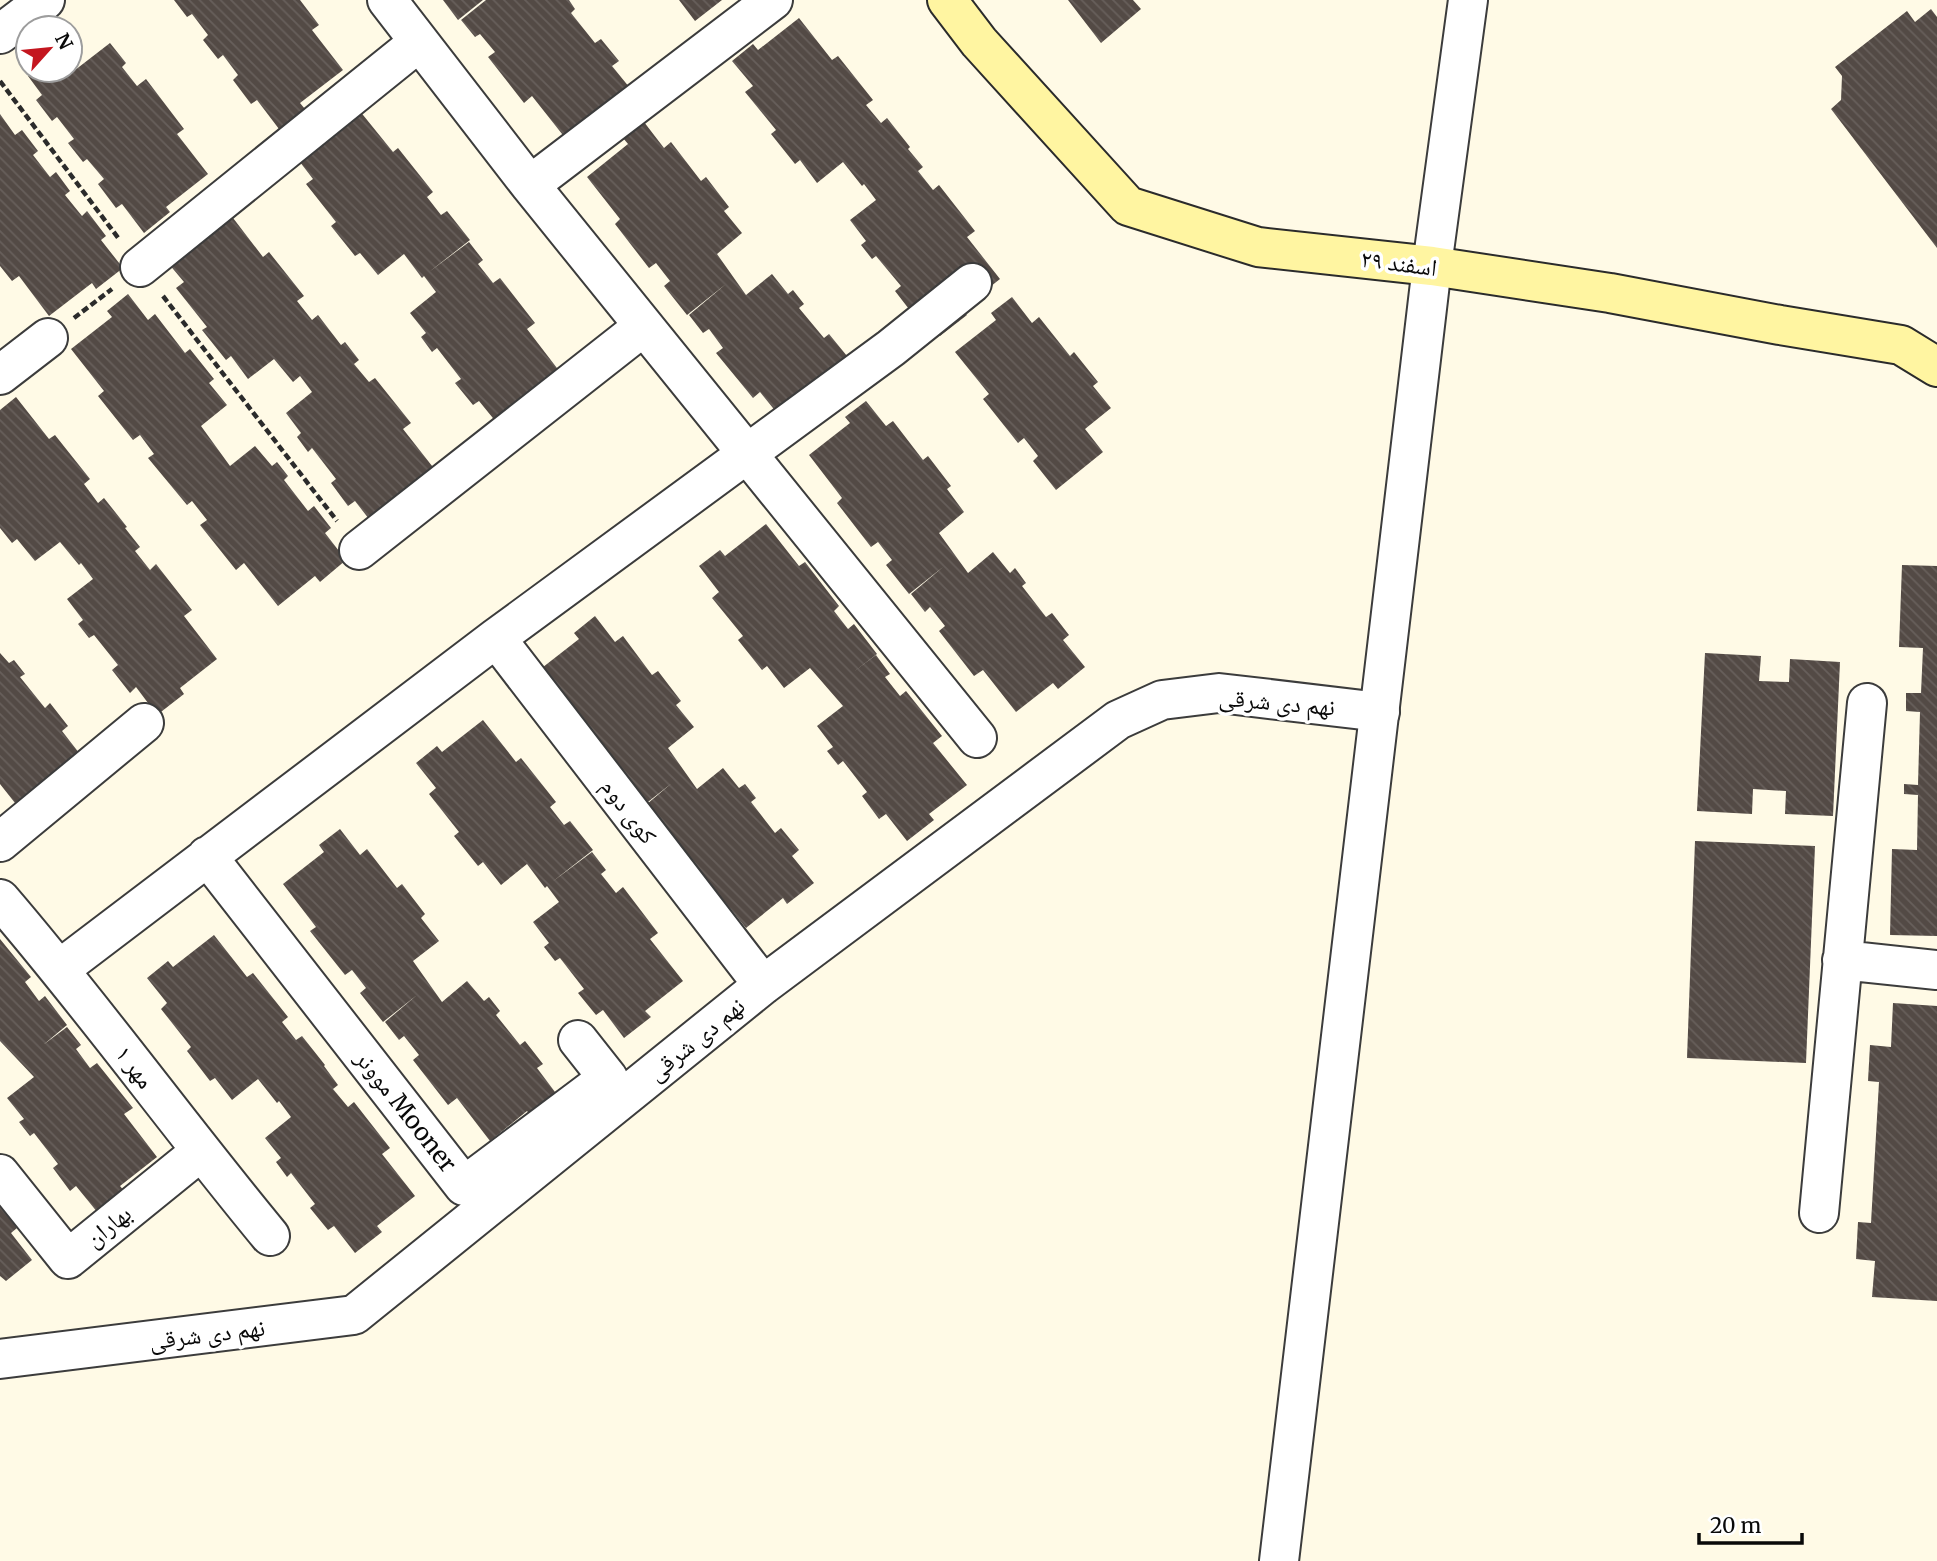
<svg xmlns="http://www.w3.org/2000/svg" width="1937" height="1561" font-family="Merriweather,'Noto Naskh Arabic',serif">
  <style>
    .building { fill: url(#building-back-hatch) }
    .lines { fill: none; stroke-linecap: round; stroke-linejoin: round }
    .minor-casing { stroke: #3c3c3c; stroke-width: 42 }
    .tertiary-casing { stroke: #3c3c3c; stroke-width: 42 }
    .secondary-casing { stroke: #2b2b2b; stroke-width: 42 }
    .path { stroke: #2b2b2b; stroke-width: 4.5; stroke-dasharray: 7 3.5; stroke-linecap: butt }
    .minor { stroke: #fff; stroke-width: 38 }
    .tertiary { stroke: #fff; stroke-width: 38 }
    .secondary { stroke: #fff5a1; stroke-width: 38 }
    .labels { text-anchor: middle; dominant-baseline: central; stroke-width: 7; stroke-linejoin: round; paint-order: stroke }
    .street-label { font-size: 24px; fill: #090909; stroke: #fff }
  </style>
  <defs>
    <pattern id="building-back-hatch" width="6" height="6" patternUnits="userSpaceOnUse" patternTransform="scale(1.75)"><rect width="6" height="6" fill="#534a45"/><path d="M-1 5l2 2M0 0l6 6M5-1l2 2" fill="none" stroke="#675f5b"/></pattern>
  </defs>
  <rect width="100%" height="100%" fill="#fffae6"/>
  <!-- building -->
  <path class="building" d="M174,0h126l19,25 -7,5 31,40 -43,33 5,6 -26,20 -22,-29 -6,4 -18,-24 5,-5 -15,-20 -5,4 -15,-19 5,-5 -16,-21 -5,3z
    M443,0h40l-25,20z
    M486,0h83l6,9 -4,4 24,30 6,-4 18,22 -7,5 22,27 -68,46 -34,-43 -8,7 -36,-46 7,-5 -15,-18 -5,3 -14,-17z
    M679,0h43l-27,21z
    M1068,0h65l8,9 -40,34z
    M1931,9l6,8v231l-106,-139 10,-9 1,-24 -7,-9 72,-56 8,11z
    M799,18l33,42 6,-4 35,44 -7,5 15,18 6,-5 23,29 -2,2 15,18 -5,4 15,19 6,-5 36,46 -8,6 33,42 -38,30 5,6 -27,21 -21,-28 -7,5 -17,-22 6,-5 -25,-30 -4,3 -11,-14 5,-4 -16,-21 26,-20 -12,-16 -2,2 -19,-24 -26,21 -17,-23 -5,4 -24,-30 5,-4 -31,-38 8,-6 -21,-25 21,-17 5,6z
    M110,43l16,20 -4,4 15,19 9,-7 38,50 -7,5 31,40 -42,33 4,5 -26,21 -22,-29 -6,4 -18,-24 6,-5 -17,-20 -4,3 -15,-19 6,-4 -17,-22 -5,4 -16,-21 6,-5 -14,-19 8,-6h25l5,7z
    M359,110l34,42 5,-4 35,44 -6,5 14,18 6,-4 23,29 -41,32 40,-30 14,18 -5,4 15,19 7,-5 35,45 -8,6 33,43 -59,56 -22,-27 -6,4 -18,-22 6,-4 -24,-31 -5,4 -11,-15 5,-4 -16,-20 26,-21 -12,-16 -2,2 -18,-24 -26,21 -18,-22 -5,3 -24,-30 5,-4 -30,-38 7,-5 -20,-26z
    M0,114l15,21 7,-5 16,21 -5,4 17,22 6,-5 14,19 -5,4 17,21 5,-5 19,25 -5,4 22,28 -27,21 -4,-6 -43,33 -30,-40 -7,5 -12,-15z
    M644,122l20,26 7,-6 30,39 5,-4 23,30 -5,4 18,22 -25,21 29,41 26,-21 16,20 5,-4 11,14 -5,4 25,30 5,-4 18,22 -53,78 -34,-42 -7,6 -37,-45 7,-5 -14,-19 -6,4 -14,-18 37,-31 -39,31 -23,-29 6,-5 -14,-18 -7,5 -34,-44 5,-5 -33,-42 41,-33 -5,-6z
    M230,214l33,43 6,-5 35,44 -7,5 15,19 6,-5 23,30 4,-3 14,18 -5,4 15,18 6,-4 36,45 -8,6 33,42 -60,57 -21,-27 -7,5 -17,-23 5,-4 -24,-31 -4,4 -11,-15 4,-4 -15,-20 26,-21 -12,-16 -7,6 -19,-23 -26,20 -17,-23 -5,4 -24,-30 5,-3 -31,-39 8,-6 -21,-25z
    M128,294l20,26 7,-6 30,39 5,-4 24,30 -5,4 18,22 -26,21 29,40 25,-20 17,20 5,-4 11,14 -4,4 24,31 6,-5 17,22 -6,5 21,27 -26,22 -5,-6 -37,30 -34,-43 -8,7 -36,-45 7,-5 -15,-19 -5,4 -39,-47 6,-4 -14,-19 -7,5 -35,-44 6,-5 -33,-42 41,-32 -5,-6z
    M1012,297l20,26 7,-6 31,39 4,-4 24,30 -5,4 18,22 -26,21 18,23 -47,38 -23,-29 5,-5 -14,-18 -6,5 -35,-44 6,-5 -34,-42 41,-32 -5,-7z
    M16,397l33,42 6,-4 35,44 -6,5 14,19 6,-5 23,29 -2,1 15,19 -5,4 15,19 6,-6 36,46 -8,6 33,43 -37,29 4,6 -27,21 -21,-28 -6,6 -18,-23 6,-5 -24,-30 -5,3 -11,-14 5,-4 -16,-21 26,-20 -12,-16 -2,2 -19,-23 -25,19 -18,-22 -5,4 -12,-15v-118z
    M866,401l20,25 7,-5 30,39 5,-4 23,30 -4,3 17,23 -25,21 29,40 25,-21 17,21 5,-5 11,15 -4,3 24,31 6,-4 17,22 -6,5 22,27 -27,22 -5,-6 -37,29 -33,-42 -9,6 -35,-45 6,-5 -15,-19 -5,5 -14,-18 32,-27 -34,27 -23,-29 6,-5 -14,-18 -7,5 -34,-44 5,-5 -33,-43 41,-32 -5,-6z
    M766,524l33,42 6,-4 34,44 -5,5 14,18 6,-5 23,30 -25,19 24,-18 14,19 -5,3 15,19 6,-5 36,45 -9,7 34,42 -38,29 5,6 -27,21 -21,-27 -7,5 -17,-23 5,-4 -24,-31 -5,4 -11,-14 6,-4 -16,-21 26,-20 -33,-38 -26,20 -17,-22 -5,4 -24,-30 5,-4 -31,-38 7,-6 -20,-26 21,-16 5,6z
    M1902,565l35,1v370l-47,-1 2,-86 25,1 1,-55 -14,-1v-10l14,1 2,-73 -14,-1v-18h15l2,-45 -24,-1z
    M595,616l20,26 8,-6 29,39 6,-4 23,30 -5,4 18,22 -26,21 29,41 26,-21 16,20 6,-4 11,14 -5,4 24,31 6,-5 18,22 -7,6 22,27 -27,21 -4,-6 -37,30 -34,-42 -8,6 -63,-83 31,-26 -33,26 -101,-138 41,-32 -5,-6z
    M0,653l9,10 5,-3 11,14 -5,3 25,31 5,-5 18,23 -6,5 21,27 -26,21 -5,-6 -37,30 -15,-19z
    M1705,653l56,3 -2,25 30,1 1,-23 50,3 -7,154 -48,-2 1,-23 -33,-2 -1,25 -55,-3z
    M483,720l33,42 5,-4 35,44 -6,5 14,18 6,-4 23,29 -41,32 40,-30 14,18 -5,4 15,19 7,-6 35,46 -8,6 33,42 -38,30 6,6 -27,21 -21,-28 -7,5 -18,-22 6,-4 -24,-31 -5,3 -11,-14 5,-4 -16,-21 26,-20 -12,-16 -2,2 -18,-24 -26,21 -18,-23 -5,4 -24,-30 5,-4 -30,-38 7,-6 -20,-25 21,-17 5,6z
    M340,829l20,26 7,-6 30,39 5,-4 23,30 -4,4 18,23 -26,20 29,41 25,-21 17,20 5,-4 11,14 -4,4 24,30 5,-4 18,23 -6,4 21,28 -26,21 -5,-6 -37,30 -33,-43 -9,7 -35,-45 6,-5 -15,-19 -5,4 -14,-18 32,-27 -34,27 -23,-29 6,-5 -14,-18 -7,5 -35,-44 6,-4 -33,-43 41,-32 -5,-7z
    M1695,841l120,5 -9,217 -119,-5z
    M214,935l33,42 6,-4 35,44 -6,5 14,18 6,-4 23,29 -1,1 14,19 -5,4 15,18 6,-5 36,46 -8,6 33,42 -38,30 5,6 -27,21 -21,-27 -6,4 -18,-22 5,-4 -24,-31 -4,4 -11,-15 5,-4 -16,-20 26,-21 -12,-16 -2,2 -19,-24 -26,21 -17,-22 -5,3 -23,-30 4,-4 -30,-38 6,-6 -20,-25 21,-17 5,6z
    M0,939l31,38 -6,5 14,19 6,-5 22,29 -24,20 24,-18 14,18 -5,4 14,19 7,-5 36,45 -9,6 33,43 -37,29 5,6 -27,21 -22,-27 -6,5 -17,-23 5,-4 -24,-31 -4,3 -11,-14 5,-3 -17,-21 27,-21 -34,-36z
    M1893,1003l44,3v295l-65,-4 3,-36 -19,-2 2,-37 13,1 8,-141 -11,-1 2,-36 21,2z
    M0,1206l17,22 -6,5 21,27 -26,21 -6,-5z"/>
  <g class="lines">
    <defs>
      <path id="minor" d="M387,0l143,185 447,553
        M0,34l45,-34
        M530,185l243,-185
        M140,267l279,-225
        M0,375l48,-37
        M359,550l285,-224
        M496,638l267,347
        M0,842l144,-119
        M207,856l257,330 144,-108 -30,-38
        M0,899c94,109 178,226 270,337
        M1842,960l95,10
        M60,969l436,-331 395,-290 81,-65
        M0,1174l68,85 132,-107
        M1819,1213l48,-510
        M0,1359l354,-44 409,-330 355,-265 44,-20 57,-7 161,19"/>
      <path id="tertiary" d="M1279,1561l153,-1295 36,-266"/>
      <path id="secondary" d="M947,0l32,42 149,164 130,41 174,19 178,27 170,32 121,20 36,22"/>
    </defs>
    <!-- minor casing -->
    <use href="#minor" class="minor-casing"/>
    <!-- tertiary casing -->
    <use href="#tertiary" class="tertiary-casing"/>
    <!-- secondary casing -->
    <use href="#secondary" class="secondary-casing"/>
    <!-- path -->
    <path class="path" d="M0,81l119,158
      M163,296l174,225
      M74,318l38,-29"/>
    <!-- minor -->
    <use href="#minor" class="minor"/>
    <!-- tertiary -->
    <use href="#tertiary" class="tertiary"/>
    <!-- secondary -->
    <use href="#secondary" class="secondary"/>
  </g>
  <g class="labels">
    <!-- street labels -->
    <g class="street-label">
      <text transform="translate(1399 263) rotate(7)">۲۹ اسفند</text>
      <text transform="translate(1277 702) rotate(5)">نهم دی شرقی</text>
      <text transform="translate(629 811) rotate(53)">کوی دوم</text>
      <text transform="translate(696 1039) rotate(-39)">نهم دی شرقی</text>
      <text transform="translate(135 1067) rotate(53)">مهر ۱</text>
      <text transform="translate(406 1111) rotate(52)">موونر Mooner</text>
      <text transform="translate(108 1226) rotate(-39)">بهاران</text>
      <text transform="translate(207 1334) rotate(-7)">نهم دی شرقی</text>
    </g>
  </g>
  <!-- north arrow -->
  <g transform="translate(49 49) rotate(63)"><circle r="33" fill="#ffffff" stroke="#9d9d9d" stroke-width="2"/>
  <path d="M0-5L12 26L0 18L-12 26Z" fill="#c4161f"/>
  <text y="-10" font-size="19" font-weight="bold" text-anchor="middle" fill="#090909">N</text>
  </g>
  <!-- scale -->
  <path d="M1699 1533v10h103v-10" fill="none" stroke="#090909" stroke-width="3.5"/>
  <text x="1710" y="1533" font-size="21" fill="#090909" stroke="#ffffff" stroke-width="5" paint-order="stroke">20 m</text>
</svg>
